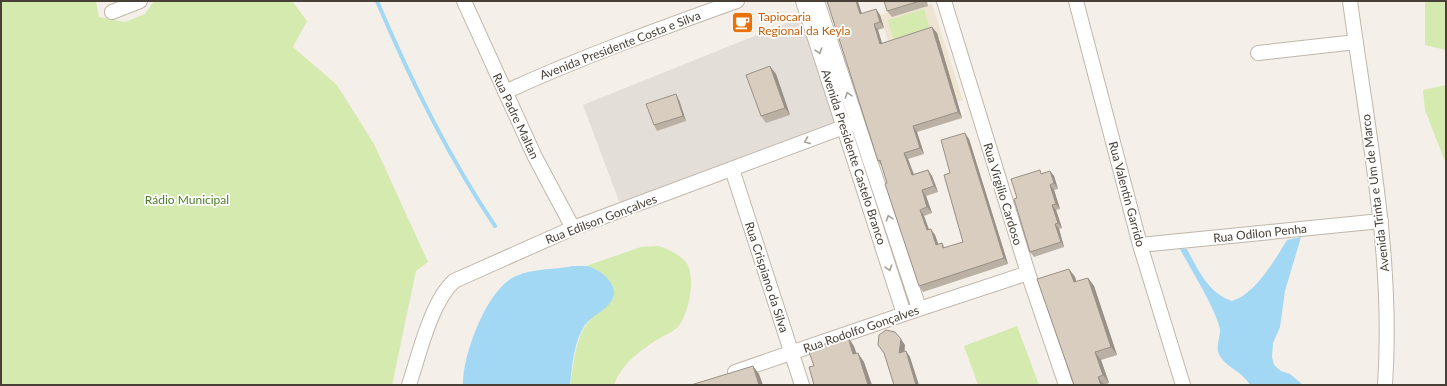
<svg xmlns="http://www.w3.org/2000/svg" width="1447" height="386" font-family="Lato,sans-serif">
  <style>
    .industrial { fill: #e4ded9 }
    .education { fill: #eee4d1 }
    .green { fill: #d4eaaf }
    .water { fill: #a2d8f3 }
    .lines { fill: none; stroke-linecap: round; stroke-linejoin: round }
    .stream { stroke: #a2d8f3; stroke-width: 4 }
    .minor-casing { stroke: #c0b7aa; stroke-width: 16 }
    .minor { stroke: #fff; stroke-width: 14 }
    .wall { fill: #bbb0a4 }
    .shaded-wall { fill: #989086 }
    .building { fill: #d9cdbf; stroke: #989086 }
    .oneway { stroke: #a4a09a }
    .labels { text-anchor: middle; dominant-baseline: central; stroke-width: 3.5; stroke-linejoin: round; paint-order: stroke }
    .food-label { font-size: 12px; fill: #c56008; stroke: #fff; text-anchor: start }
    .street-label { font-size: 12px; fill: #484036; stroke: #fff }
    .park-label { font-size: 12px; fill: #4d7c26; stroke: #fff }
  </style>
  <rect width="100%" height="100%" fill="#f4efe8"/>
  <!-- industrial -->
  <path class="industrial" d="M802,17l36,104 -218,83 -37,-99z"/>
  <!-- education -->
  <path class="education" d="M932,4l31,96 -52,16 -31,-101 16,-5 2,5z"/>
  <!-- green -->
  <path class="green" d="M1,1h95l3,16 26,5 20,-8 9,-13h138l15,20 -14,26 44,38 37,59 54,118 -12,9 -24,114h-391z
    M1425,1h21v49l-21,-5z
    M924,9l6,21 -36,11 -6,-21z
    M1446,85v79l-21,-54 -2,-20z
    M658,246c10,3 19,7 27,15 12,13 4,53 -7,66 -4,4 -13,8 -18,11 -18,11 -39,26 -46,47h-44c6,-33 5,-58 35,-78l-8,-37 -11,-4 55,-19z
    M1017,326l22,59h-61l-14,-39z"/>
  <!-- water -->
  <path class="water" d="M1301,237l-16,54 -5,36 -7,16 -1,14 2,8 7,6 9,3 13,11h-53c-8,-14 -23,-17 -30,-29 -6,-9 1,-18 0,-27 -5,-22 -29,-59 -40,-80h7c10,19 22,45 45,52 23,-7 43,-41 55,-61z
    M573,266c4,0 9,0 13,0 13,2 35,19 26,34 -6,11 -20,15 -27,25 -11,16 -13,41 -15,60h-107c-1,-29 24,-97 53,-109 17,-8 39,-6 57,-10z"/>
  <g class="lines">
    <!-- stream -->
    <path class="stream" d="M377,1c33,78 71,155 118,225"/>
    <defs>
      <path id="minor" d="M464,1l71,156 38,71
        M803,1l101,313
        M817,1l102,307
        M944,1l84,272 38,112
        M1076,1l64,244 43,140
        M1350,1c17,127 44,255 35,384
        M112,12l28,-11
        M1258,53l98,-11
        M505,92c76,-35 154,-63 232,-91
        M732,169l70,216
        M1140,245l241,-24
        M735,372l178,-61 115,-38
        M409,385c10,-30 22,-83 45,-104l119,-53 284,-106"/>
    </defs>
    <!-- minor casing -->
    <use href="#minor" class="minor-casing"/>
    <!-- minor -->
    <use href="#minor" class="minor"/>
  </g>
  <!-- wall -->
  <path class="wall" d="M827,1h33l-2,1 4,12 14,-5 4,6 4,13 -6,2 4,13 55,-10 25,85 -45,14 7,22 -16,5 6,15 14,-4 4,6 6,16 -12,4 6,17 -8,3 5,13 6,6 3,9 4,-1 3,5 18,-6 -13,-69 19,-34 39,125 -85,28 -4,-6 -32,-103 -5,-16 -4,-6z
    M884,1h43l1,5 -36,11 -5,-6z
    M776,74l14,41 -24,8 -5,-7z
    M679,100l7,21 -29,10 -3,-6z
    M1050,171l4,5 4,13 -4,1 6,19 -4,1 6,18 -3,1 5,18 -30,10 -4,-5 -13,-54 25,-25z
    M1069,269l6,8 1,5 12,-4 6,8 23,69 -16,5 8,23 -5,2h-30z"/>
  <!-- shaded-wall -->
  <path class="shaded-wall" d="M856,1l2,1 6,18 -4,-6z
    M876,9l4,6 4,13 -4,-6z
    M874,24l4,6 6,20 -4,-6z
    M932,27l5,6 25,85 -4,-6z
    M770,66l6,8 14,41 -5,-7z
    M676,94l3,6 7,21 -3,-5z
    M913,126l4,6 7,22 -4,-6z
    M965,133l4,6 39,125 -4,-6z
    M904,153l4,6 8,22 -4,-6z
    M928,170l4,6 6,16 -4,-6z
    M1050,171l4,5 4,13 -4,-6z
    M1050,185l4,5 6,19 -4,-5z
    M922,190l4,6 6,17 -5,-6z
    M1052,205l4,5 6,18 -4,-5z
    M920,210l4,6 7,20 -4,-6z
    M1055,224l4,5 5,18 -3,-5z
    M931,229l4,6 6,16 -5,-6z
    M1069,269l6,8 4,13 -5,-8z
    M1088,278l6,8 23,69 -6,-8z
    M848,337l6,9 6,18 -7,-10z
    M901,339l4,6 -1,14 -5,-6z
    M906,351l4,6 9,28h-3z
    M1095,352l6,8 8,23 -6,-8z
    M858,353l6,9 8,23h-4z
    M753,366l6,8 4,11h-4z
    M1098,377l6,8h-3z"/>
  <!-- building -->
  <path class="building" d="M827,1h29l4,13 16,-5 4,13 -6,2 6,20 52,-17 26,85 -45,14 7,22 -16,5 8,22 16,-5 6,16 -12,4 5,17 -7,3 7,20 4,-1 5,16 6,-2 1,5 20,-6 -19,-67 6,-2 -9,-33 24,-7 39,125 -85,28 -34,-102 2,-1 -7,-23 -2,1z
    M884,1h36l-33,10z
    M770,66l15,42 -24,8 -15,-41z
    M676,94l7,22 -29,9 -8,-21z
    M1040,170l1,4 9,-3 4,12 -4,2 6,19 -4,1 6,18 -3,1 6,18 -31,10 -16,-53 3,-1 -6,-19z
    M1069,269l5,13 14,-4 23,69 -16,5 8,23 -5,2 3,8h-27l-37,-106z
    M886,330l9,2 6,7 -2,14 7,-2 10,34h-22l-10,-32 -6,-8 1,-10z
    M848,337l5,17 5,-1 10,32h-54l-5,-18 5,-1 -6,-17z
    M753,366l6,19h-68z"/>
  <!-- one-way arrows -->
  <defs><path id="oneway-chevron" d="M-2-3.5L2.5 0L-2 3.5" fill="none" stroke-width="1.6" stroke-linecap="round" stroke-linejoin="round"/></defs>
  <g class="oneway">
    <use href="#oneway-chevron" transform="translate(819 51) rotate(72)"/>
    <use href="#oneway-chevron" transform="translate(848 95) rotate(-108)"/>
    <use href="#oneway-chevron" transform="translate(807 141) rotate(159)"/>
    <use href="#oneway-chevron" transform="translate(889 218) rotate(-108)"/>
    <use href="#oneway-chevron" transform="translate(889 268) rotate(72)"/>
  </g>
  <!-- icons -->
  <defs>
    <symbol id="cafe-square" viewBox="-11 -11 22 22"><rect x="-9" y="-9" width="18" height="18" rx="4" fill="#e8710a" stroke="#fff"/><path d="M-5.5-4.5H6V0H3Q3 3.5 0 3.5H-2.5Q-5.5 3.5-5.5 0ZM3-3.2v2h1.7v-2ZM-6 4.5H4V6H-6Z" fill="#fff"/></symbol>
  </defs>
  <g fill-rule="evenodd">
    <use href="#cafe-square" x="730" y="10" width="25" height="25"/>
  </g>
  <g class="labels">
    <!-- food labels -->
    <g class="food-label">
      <text x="758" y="16">Tapiocaria<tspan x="758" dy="14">Regional da Keyla</tspan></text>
    </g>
    <!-- street labels -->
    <g class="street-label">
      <text transform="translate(620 45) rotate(-21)">Avenida Presidente Costa e Silva</text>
      <text transform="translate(516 116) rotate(65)">Rua Padre Maltan</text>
      <text transform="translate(854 157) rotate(72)">Avenida Presidente Castelo Branco</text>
      <text transform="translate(1375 193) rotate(-97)">Avenida Trinta e Um de Marco</text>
      <text transform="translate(1003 194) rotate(73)">Rua Virgilio Cardoso</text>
      <text transform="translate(1127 194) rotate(75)">Rua Valentin Garrido</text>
      <text transform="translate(601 219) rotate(-21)">Rua Edilson Gonçalves</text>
      <text transform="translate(1260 233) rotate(-6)">Rua Odilon Penha</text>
      <text transform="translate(767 277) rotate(72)">Rua Crispiano da Silva</text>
      <text transform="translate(861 329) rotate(-19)">Rua Rodolfo Gonçalves</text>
    </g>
    <!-- park labels -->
    <g class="park-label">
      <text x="187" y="199">Rádio Municipal</text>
    </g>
  </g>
  <!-- border -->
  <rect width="1447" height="386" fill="none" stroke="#484036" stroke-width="4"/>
</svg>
